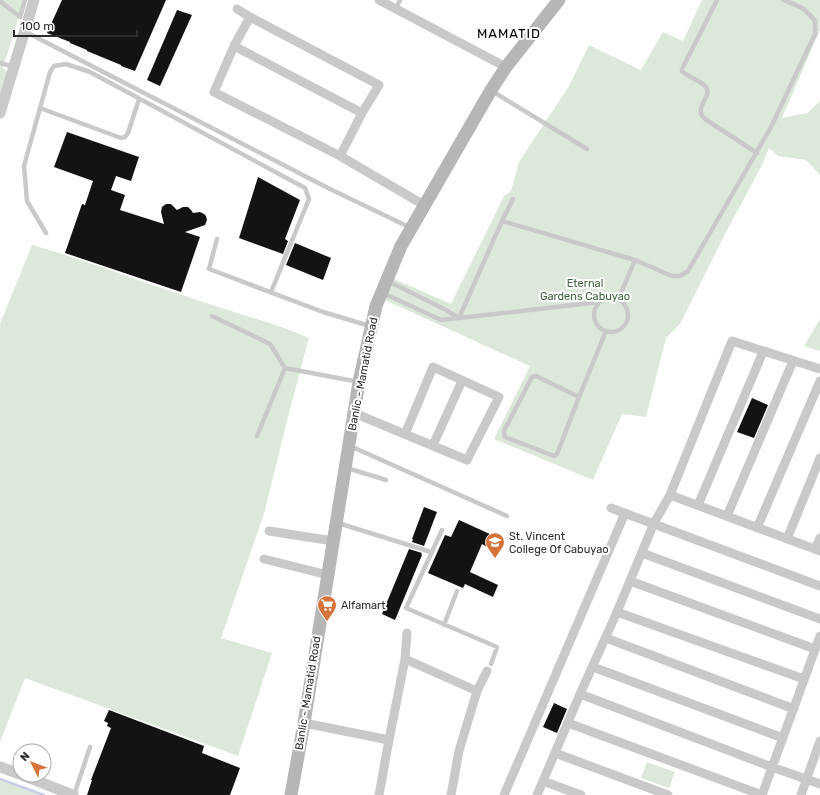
<svg xmlns="http://www.w3.org/2000/svg" width="820" height="795" font-family="Rubik,sans-serif">
  <style>
    .green { fill: #dce9da }
    .lines { fill: none; stroke-linecap: round; stroke-linejoin: round }
    .stream { stroke: #c8cde7; stroke-width: 2.5 }
    .building { fill: #131313 }
    .service { stroke: #c9c9c9; stroke-width: 4.5 }
    .minor { stroke: #c9c9c9; stroke-width: 9 }
    .tertiary { stroke: #c9c9c9; stroke-width: 11 }
    .secondary { stroke: #b6b6b6; stroke-width: 13 }
    .labels { text-anchor: middle; dominant-baseline: central; stroke-width: 4; stroke-linejoin: round; paint-order: stroke }
    .park-label { font-size: 11px; fill: #3f633e; stroke: #fff }
    .street-label { font-size: 11px; fill: #2c2c2c; stroke: #fff }
    .poi-label { font-size: 11px; fill: #2c2c2c; stroke: #fff; text-anchor: start }
    .quarter-label { font-size: 13px; letter-spacing: 1px; fill: #000; stroke: #fff }
  </style>
  <rect width="100%" height="100%" fill="#fff"/>
  <!-- green -->
  <path class="green" d="M0,0h24l-21,68 6,6 -9,28z
    M702,0h118v30l-38,88 26,-5 12,-12v74l-14,-15 -28,-4 -9,-8 -6,15 -40,75 -43,86 -14,14 -20,79 -24,-3 -29,66 -99,-41 36,-73 -145,-66 9,-21 57,25 53,-108 7,-5 8,-29 50,-76 20,-41 52,25 22,-38 20,9z
    M32,245c53,15 104,35 156,52 40,14 81,24 121,41l-20,75 -25,101 -43,124 51,15 -34,103 -213,-78 -25,64v-418z
    M820,319v32l-16,-5z
    M647,762l28,10 -6,16 -28,-10z
    M0,780l42,15h-42z"/>
  <g class="lines">
    <!-- stream -->
    <path class="stream" d="M0,779l44,16"/>
  </g>
  <!-- building -->
  <path class="building" d="M62,0h104l-31,71 -14,-5v-1l-34,-14v-1l-17,-7v-1l-23,-9z
    M177,10l15,5 -32,71 -13,-6z
    M67,132l72,25 -8,24 -15,-5 -5,14 14,5 -5,15 44,14 -3,-12 1,-5 4,-3h5l6,6 6,-3h5l3,3 2,3 7,-1 4,2 2,2 1,4 -2,5 -20,7 15,5 -19,55 -116,-39 17,-49 3,1 8,-24 -39,-14z
    M258,177l42,23 -15,39 3,2 -5,13 -44,-16z
    M295,243l36,15 -8,22 -37,-15z
    M752,398l16,7 -14,33 -17,-6z
    M424,507l13,5 -13,34 -12,-4 1,-3h-1z
    M459,520l33,15 -5,12 -5,-3 -12,28 28,13 -5,12 -28,-13 -2,4 -35,-15 17,-38 6,2z
    M409,549l13,4 -1,1 1,1 -27,65 -13,-6z
    M554,703l13,6 -10,24 -14,-6z
    M109,710l95,36 -2,7 38,15 -10,27h-143l5,-15h-1l20,-52 -4,-2 1,-3 -4,-2z"/>
  <g class="lines">
    <!-- service -->
    <path class="service" d="M717,0l-35,69v2c7,7 18,9 24,16 6,8 -8,17 -5,27 1,2 2,3 4,5l52,34
      M0,1l20,16 5,-17
      M396,8l4,-8
      M26,32l302,156 83,40
      M1,63l12,4
      M492,91l95,58
      M40,108l81,30 4,-1 3,-4 11,-34
      M502,221l11,-22
      M46,233l-19,-32 -3,-35 26,-94 4,-6 12,-2 24,8 215,116 4,11 -38,93
      M217,239l-8,30 114,43 47,14
      M635,260l37,16h8l8,-5 83,-144 44,-93v-13c-11,-14 -16,-15 -32,-21
      M388,281l56,28 15,9
      M383,293l58,27 159,-18
      M594 315a17 17 0 1 1 34 0a17 17 0 1 1-34 0Z
      M212,316l58,28 15,24
      M459,318l43,-97 133,39 -17,40
      M579,397l-43,-21 -4,1 -28,54v2l1,4 49,19 3,-2 22,-57 27,-66
      M257,436l28,-68 74,14
      M350,446l157,70
      M347,468l39,12
      M338,523l93,29
      M442,530l-36,78 91,39 -6,17
      M444,625l13,-34
      M74,795l16,-48"/>
    <!-- minor -->
    <path class="minor" d="M379,0l127,67
      M237,9l13,8 129,68 -17,28 -22,43
      M250,17l-16,29 -20,46 126,64 84,49
      M234,46l128,67
      M354,413l113,47 32,-63 -66,-30 -28,67
      M433,445l29,-64
      M670,495l150,56
      M698,505l65,-153
      M611,508l209,78
      M727,516l66,-155
      M757,528l63,-147
      M269,531l64,10
      M787,539l33,-81
      M815,549l5,-11
      M642,553l178,66
      M264,559l64,16
      M630,581l185,68
      M617,612l187,67
      M606,638l188,71
      M405,659l72,32
      M593,667l190,71
      M580,694l192,73 48,17
      M304,723l85,17
      M568,723l194,72 58,-159
      M555,753l113,42
      M543,781l38,14
      M379,795l10,-55 16,-81 2,-26
      M451,795l8,-44 18,-60 10,-20
      M504,795l121,-282
      M537,795l43,-101 37,-82 37,-89 16,-28 62,-154 88,28
      M801,795l19,-54"/>
    <!-- tertiary -->
    <path class="tertiary" d="M0,113l34,-113
      M0,767l20,7
      M22,775l51,20"/>
    <!-- secondary -->
    <path class="secondary" d="M291,795l13,-72 55,-341 17,-76 25,-60 90,-156 15,-23 53,-67"/>
  </g>
  <!-- icons -->
  <defs>
    <symbol id="university-pin" viewBox="-11 -11 22 30"><path d="M0 17L-7.5 6A9.5 9.5 0 1 1 7.5 6Z" fill="#d5733b" stroke="#fff"/><path d="M0-5L7-2L0 1L-7-2ZM-4 1L0 2.5L4 1V4Q0 6-4 4Z" fill="#fff"/></symbol>
    <symbol id="supermarket-pin" viewBox="-11 -11 22 30"><path d="M0 17L-7.5 6A9.5 9.5 0 1 1 7.5 6Z" fill="#d5733b" stroke="#fff"/><path d="M-6-5.5h2.5l.6 2H6L4.5 2H-2.5L-4.4-4H-6ZM-1.5 3.2a1.3 1.3 0 1 0 .1 0ZM3 3.2a1.3 1.3 0 1 0 .1 0Z" fill="#fff"/></symbol>
  </defs>
  <g fill-rule="evenodd">
    <use href="#university-pin" x="484" y="531" width="22" height="30"/>
    <use href="#supermarket-pin" x="316" y="594" width="22" height="30"/>
  </g>
  <g class="labels">
    <!-- park labels -->
    <g class="park-label">
      <text x="585" y="283">Eternal<tspan x="585" dy="13">Gardens Cabuyao</tspan></text>
    </g>
    <!-- street labels -->
    <g class="street-label">
      <text transform="translate(363 374) rotate(-79)">Banlic - Mamatid Road</text>
      <text transform="translate(308 693) rotate(-81)">Banlic - Mamatid Road</text>
    </g>
    <!-- poi labels -->
    <g class="poi-label">
      <text x="509" y="536">St. Vincent<tspan x="509" dy="13">College Of Cabuyao</tspan></text>
      <text x="341" y="605">Alfamart</text>
    </g>
    <!-- quarter labels -->
    <g class="quarter-label">
      <text x="509" y="33">MAMATID</text>
    </g>
  </g>
  <!-- north arrow -->
  <g transform="translate(32 763) rotate(312)"><circle r="19" fill="#ffffff" stroke="#ababab"/>
  <path d="M0-3L7 15L0 10L-7 15Z" fill="#d5733b"/>
  <text y="-6" font-size="11" font-weight="bold" text-anchor="middle" fill="#2c2c2c">N</text>
  </g>
  <!-- scale -->
  <path d="M14 30v6h123v-6" fill="none" stroke="#2c2c2c" stroke-width="2"/>
  <text x="20" y="30" font-size="12" fill="#2c2c2c" stroke="#ffffff" stroke-width="3" paint-order="stroke">100 m</text>
</svg>
